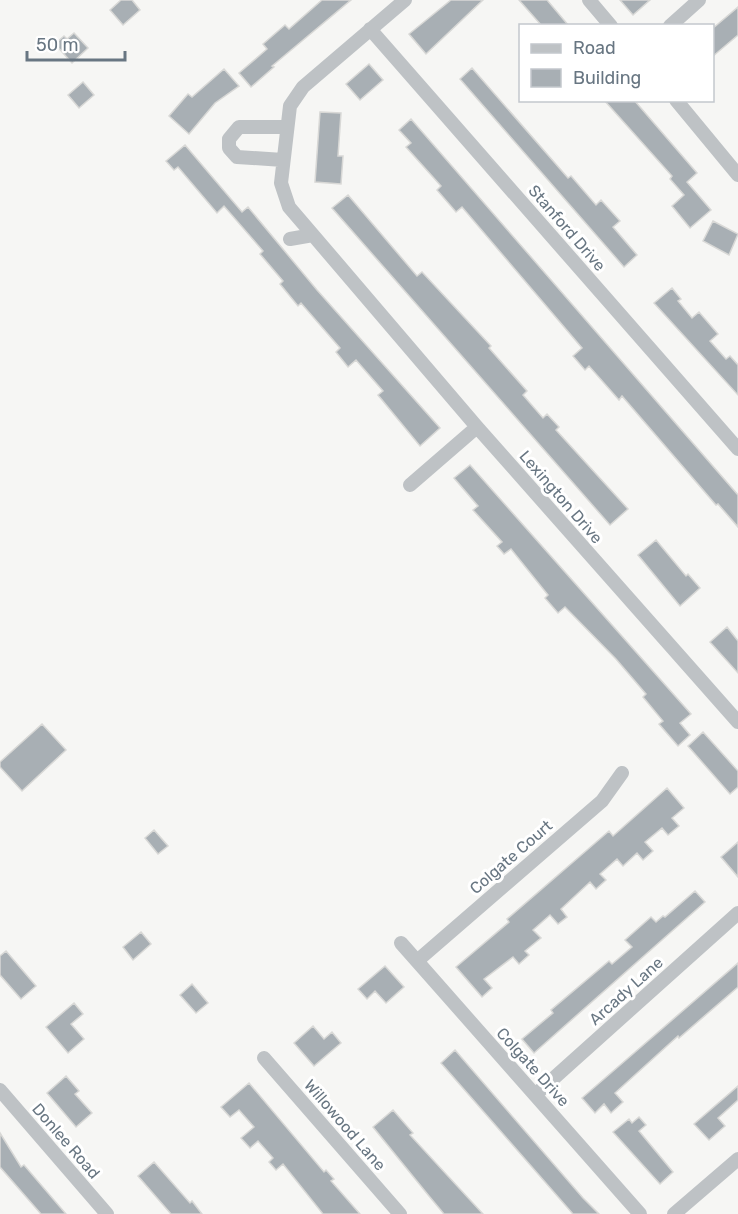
<svg xmlns="http://www.w3.org/2000/svg" width="738" height="1214" font-family="Rubik,sans-serif">
  <style>
    .building { fill: #a8afb4; stroke: #d8d8d6; stroke-width: 1.5 }
    .lines { fill: none; stroke-linecap: round; stroke-linejoin: round }
    .minor { stroke: #bec2c5; stroke-width: 14 }
    .labels { text-anchor: middle; dominant-baseline: central; stroke-width: 6; stroke-linejoin: round; paint-order: stroke }
    .street-label { font-size: 16px; fill: #687682; stroke: #fff }
  </style>
  <rect width="100%" height="100%" fill="#f6f6f4"/>
  <!-- building -->
  <path class="building" d="M121,0h11l8,10 -17,15 -13,-15z
    M322,0h29l-79,66 2,1 -23,20 -12,-14 28,-24 -4,-5 22,-19 4,4z
    M451,0h32l-57,54 -17,-20z
    M519,0h28l22,26h-27z
    M620,0h30l-17,15z
    M738,7v28l-26,22v-28z
    M74,33l14,15 -16,15 -17,-19 9,-8 3,3z
    M369,64l14,16 -23,20 -14,-16z
    M472,68l96,110 3,-2 25,29 5,-5 19,21 -7,6 24,28 -13,12 -164,-188z
    M224,69l15,17 -24,17 -26,31 -20,-18 19,-22 4,3z
    M83,82l11,13 -15,13 -11,-13z
    M604,100h30l63,73 -10,9 24,28 -21,18 -18,-22 12,-11 -14,-16 2,-3z
    M320,112l21,1 -3,43h5l-2,28 -26,-2z
    M411,119l327,376v32l-20,-23 -2,1 -94,-109 -3,4 -30,-34 -4,4 -12,-14 9,-8 -120,-141 -6,5 -19,-22 4,-4 -35,-39 5,-4 -12,-13z
    M185,145l57,67 6,-5 69,83 123,138 -20,18 -42,-51 5,-4 -27,-31 -8,7 -12,-15 4,-4 -39,-45 -3,3 -18,-22 3,-3 -23,-27 3,-3 -39,-45 -7,7 -39,-46 -4,3 -8,-9z
    M348,195l69,81 5,-4 55,59 14,15 -2,2 38,43 -4,4 20,23 4,-4 12,13 -3,3 72,79 -18,16 -278,-317z
    M713,221l25,13 -9,21 -26,-14z
    M672,288l9,11 -3,2 14,17 7,-6 19,22 -8,7 16,18 4,-3 8,9v30l-84,-92z
    M470,465l221,249 -11,9 10,12 -12,11 -19,-22 4,-3 -20,-24 3,-3 -30,-35 -51,-52 -7,6 -13,-15 3,-3 -37,-46 -7,5 -7,-8 5,-4 -29,-32 5,-4 -24,-28z
    M656,540l30,36 2,-2 12,14 -20,18 -42,-51z
    M727,627l11,14v32l-28,-31z
    M42,724l24,26 -44,41 -22,-24v-5z
    M703,732l35,39v16l-8,7 -42,-48z
    M667,788l17,20 -12,10 7,8 -11,9 -6,-7 -17,14 8,9 -10,9 -6,-7 -14,13 -6,-7 -17,15 6,6 -10,9 -6,-7 -29,27 6,8 -9,7 -8,-9 -17,15 8,8 -16,13 4,4 -10,9 -6,-7 -29,22 8,9 -10,9 -26,-30 53,-45 -2,-3 102,-88 4,5z
    M154,830l14,16 -10,8 -13,-16z
    M738,842v35l-17,-20z
    M695,891l10,11 -171,151 -12,-14 31,-26 -2,-3 58,-49 3,3 20,-17 -7,-7 26,-23 5,5 7,-6 2,1z
    M141,932l10,12 -18,16 -10,-13z
    M6,951l30,35 -15,13 -21,-24v-19z
    M738,963v24l-59,51 -1,-2 -63,57 8,9 -12,11 -7,-9 -9,9 -13,-15z
    M385,966l19,21 -18,16 -11,-12 -8,8 -9,-10z
    M192,984l16,19 -12,10 -16,-18z
    M74,1003l9,11 -12,10 13,15 -16,14 -22,-26z
    M313,1026l11,13 8,-7 9,11 -27,23 -20,-23z
    M455,1050l128,148 16,16h-26l-62,-71 -70,-80z
    M66,1076l13,15 -4,3 17,19 -16,14 -29,-34z
    M249,1083l75,89 2,-2 8,9 -3,2 29,33h-37l-40,-50 -7,6 -7,-8 4,-4 -15,-17 -8,7 -9,-10 13,-11 -15,-17 -9,7 -9,-10z
    M738,1086v14l-20,18 7,8 -16,14 -15,-16z
    M393,1110l20,23 -3,2 73,79h-39l-15,-18 -56,-69z
    M639,1117l7,8 -7,6 34,41 -13,12 -47,-52 16,-13 3,4z
    M0,1133l21,34 3,-2 42,49h-25l-41,-47z
    M154,1162l36,41 2,-2 10,13h-31l-33,-38z"/>
  <g class="lines">
    <!-- minor -->
    <path class="minor" d="M589,0l22,26
      M670,26l29,-26
      M370,29l368,420
      M676,100l62,75
      M283,160l-46,-3 -8,-9v-9l10,-12h48
      M313,235l-24,-28 -8,-24 9,-77 13,-19 102,-87
      M290,239l23,-4 164,192 261,295
      M410,485l67,-58
      M401,943l239,271
      M417,961l185,-160 20,-28
      M264,1058l136,156
      M0,1090l107,124
      M535,1095l203,-182
      M674,1214l64,-55"/>
  </g>
  <g class="labels">
    <!-- street labels -->
    <g class="street-label">
      <text transform="translate(567 228) rotate(49)">Stanford Drive</text>
      <text transform="translate(561 497) rotate(49)">Lexington Drive</text>
      <text transform="translate(511 857) rotate(-41)">Colgate Court</text>
      <text transform="translate(626 991) rotate(-42)">Arcady Lane</text>
      <text transform="translate(533 1067) rotate(48)">Colgate Drive</text>
      <text transform="translate(345 1125) rotate(49)">Willowood Lane</text>
      <text transform="translate(66 1141) rotate(49)">Donlee Road</text>
    </g>
  </g>
  <!-- legend -->
  <rect x="519" y="24" width="195" height="78" fill="#ffffff" stroke="#c3c8cd" stroke-width="1.5"/>
  <rect x="531" y="44" width="30" height="9" fill="#bec2c5" stroke="#c3c8cd" stroke-width="1.5"/>
  <text x="573" y="54" font-size="18" fill="#687682">Road</text>
  <rect x="531" y="69" width="30" height="18" fill="#a8afb4" stroke="#c3c8cd" stroke-width="1.5"/>
  <text x="573" y="84" font-size="18" fill="#687682">Building</text>
  <!-- scale -->
  <path d="M27 51v9h98v-9" fill="none" stroke="#687682" stroke-width="3"/>
  <text x="36" y="51" font-size="18" fill="#687682" stroke="#ffffff" stroke-width="4.5" paint-order="stroke">50 m</text>
</svg>
